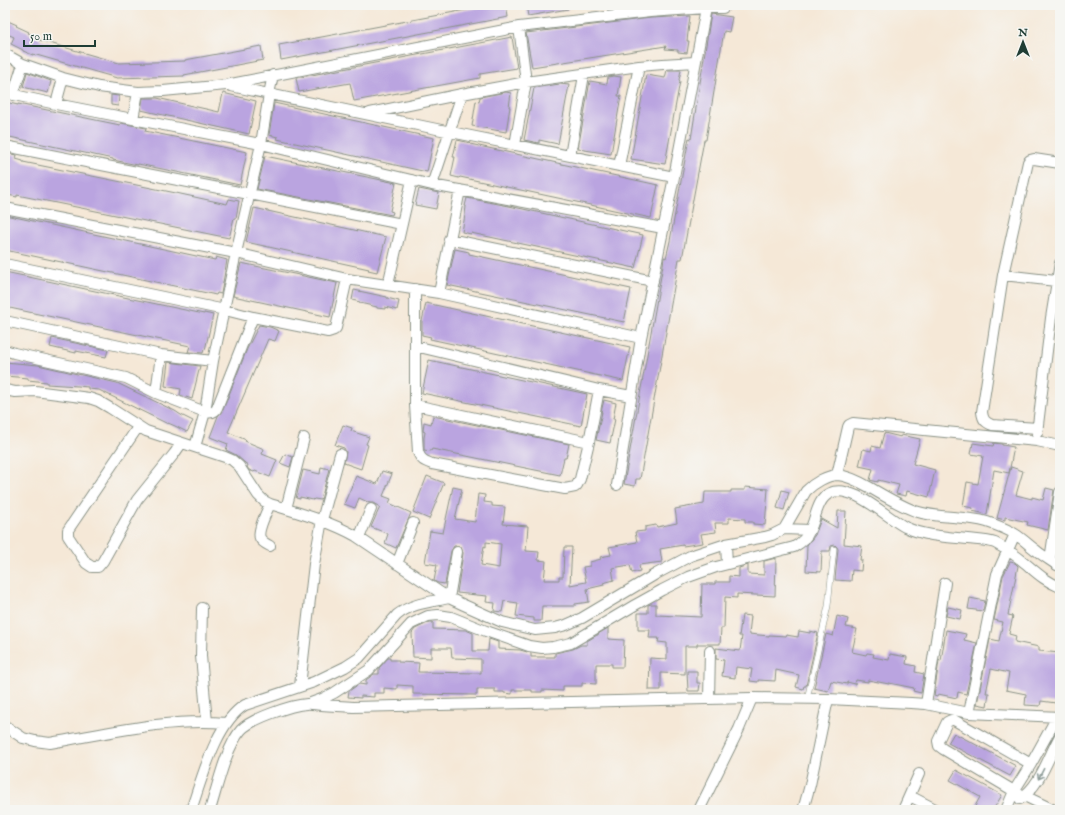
<svg xmlns="http://www.w3.org/2000/svg" width="1065" height="815" font-family="'IM FELL English',serif">
  <style>
    .building { fill: #baa4e0; fill-rule: evenodd }
    .lines { fill: none; stroke-linecap: round; stroke-linejoin: round }
    .lane-casing { stroke: #8a9286; stroke-width: 6 }
    .street-casing { stroke: #8a9286; stroke-width: 12 }
    .lane { stroke: #fff; stroke-width: 5 }
    .street { stroke: #fff; stroke-width: 10 }
    .oneway { stroke: #8f9e9a }
  </style>
  <rect width="100%" height="100%" fill="#f6f6f2"/>
  <filter id="ink" filterUnits="userSpaceOnUse"><feTurbulence type="fractalNoise" baseFrequency=".025" numOctaves="2"/><feDisplacementMap in="SourceGraphic" scale="8" xChannelSelector="R" yChannelSelector="G"/><feConvolveMatrix kernelMatrix="1 2 1 2 8 2 1 2 1" color-interpolation-filters="sRGB"/></filter>
  <filter id="wash" filterUnits="userSpaceOnUse"><feTurbulence type="fractalNoise" baseFrequency=".012" numOctaves="4" result="noise"/><feDisplacementMap in="SourceGraphic" scale="16" xChannelSelector="R" yChannelSelector="G"/><feGaussianBlur stdDeviation="0.9" result="paint"/><feColorMatrix in="noise" values="0 0 0 0 0 0 0 0 0 0 0 0 0 0 0 0 0 1.4 0 .05"/><feComposite in="paint" operator="in"/></filter>
  <g filter="url(#wash)">
    <rect width="100%" height="100%" fill="#f5e8d7"/>
    <g id="blocks">
      <!-- building -->
      <path class="building" d="M492,5h14l2,12 -227,43 -2,-15z
        M526,5h42v4l-40,7z
        M711,14l21,3 -3,15 -5,-1 -18,109h-2l-22,119h-3l-39,220h-4l-1,7 -11,-2 39,-219 1,-8 2,1 4,-17 19,-103 2,1z
        M690,16l-3,25h2l-2,12 -9,-1v-2l-13,-1 1,-3 -134,21 -6,-34 125,-15z
        M8,21l9,4 -1,1 13,6 -1,1 12,5 -1,2 80,23 66,-2v-1l76,-14 2,14 -79,15v1l-67,2 -84,-24v1l-10,-4v-1l-12,-6 3,-7 -9,-4v-5z
        M512,37l5,31 -37,6v4l-126,23 -4,-18 -51,9 -3,-14z
        M667,70h14l-2,10 1,1 -15,83 -34,-5 15,-84 19,3z
        M27,72l24,9 -3,12 -25,-6z
        M614,76l7,1 -3,19h3l-10,58 -33,-5 12,-68 17,3 1,-7z
        M560,84l9,1 -11,59 -19,-4v3l-15,-3 10,-52 19,-3z
        M506,92l5,1 -2,14h1l-4,25 -34,-6 4,-25 3,1 1,-5z
        M223,93l33,8 -7,33 -108,-24 2,-12h14l62,14z
        M111,95l8,1 -1,10 -7,-1z
        M5,102l13,3v-1l102,21 1,-2 25,5 -1,3 102,21 -7,33 -102,-21v1l-25,-5v-1l-108,-23z
        M274,103l160,35 -7,34 -150,-33 1,-2 -9,-2z
        M457,140l14,3 -1,1 188,41 -7,33 -191,-41 -1,1 -8,-2 4,-19h-2z
        M5,153l12,2 -1,4 7,2v1l153,31 51,11 2,-5 10,2 -3,17h-2l-5,20 -212,-43v2l-9,-2v-1l-3,-1v-17l3,-14h-3z
        M265,156l131,27 -6,28 3,1 -1,3 -135,-26z
        M419,189l20,4 -3,16 -21,-4z
        M467,198l42,8 134,29 -8,33 -164,-35v1l-9,-2 3,-17 1,-9h-1z
        M254,208l132,29 -9,35 -9,-2 1,-1 -123,-27z
        M5,215l210,45 1,-3 11,3 -6,34 -4,-1 -1,2 -9,-2 -202,-43z
        M455,249l14,3v2l162,35 -7,33 -177,-37z
        M241,263l96,20 -7,34 -97,-21z
        M5,272l199,42v-1l9,2 -8,35 -1,-1 -1,4 -15,-1 2,-6 -185,-39z
        M354,290l33,7v1l12,3 -2,9 -12,-3v2l-8,-1v-1l-17,-4v-1l-8,-2z
        M426,303l18,4 186,40 -7,34 -193,-42 1,-2 -9,-2v-14z
        M259,325l11,2 9,4 -4,10 -7,-2 -40,93 18,8 -1,1 19,8 -2,5 15,6 -7,17 -15,-6 -1,1 -5,-2 -2,-3 1,-2 -3,-2 -9,-8 -10,-5 2,-6 -18,-7 8,-21 5,-6 24,-61z
        M52,338l56,12 -2,7 -30,-6v2l-26,-6z
        M429,360l158,34 -6,32 -159,-33z
        M5,362l33,3 79,18 58,28 6,4 12,6 -6,11 -12,-6 -7,-3v1l-69,-34 -11,-1v-2l-10,-1 -31,-2v-2l-19,-2v-2l-23,-2z
        M168,362l32,4 -8,33 -12,-4 1,-6 -16,-3z
        M604,400l12,3 -3,16h2l-5,24 -14,-3 6,-28h-1z
        M433,416l136,28 -3,14h-2l-4,17 -128,-26 -1,2 -7,-1v-12l1,-6 -2,-1 1,-9 7,2z
        M343,425l9,3 -1,3 18,6 -3,7 2,1 -7,24 -17,-6 2,-11 -2,-4 -9,-3z
        M884,433l17,4v-2l19,4 -7,25 22,6 -6,27 -22,-6 -1,5 -10,-2 3,-9 -21,-5v2l-8,-2 3,-11 -14,-3 4,-17 8,2 1,-5 8,2z
        M973,443l20,3 1,-3 8,1v1l12,2 -5,26 -15,-3 -7,44 -15,-3 1,-3 -10,-2 4,-24 11,2 5,-28 -12,-2z
        M285,454l8,3 -3,10 -10,-4z
        M321,467l8,2 -8,31 -7,-1 -1,1 -13,-3v2l-4,-1 7,-28 17,4z
        M1011,467l12,4 -7,24 16,4v-2l11,3 3,-12 8,2 -6,40 -21,-5 1,-3 -23,-5v3l-8,-2z
        M382,471l10,3 -9,22 8,3 -2,4 22,10 -15,35 -11,-5 3,-9 -17,-7 9,-20 -7,-4h-3l-11,-5 -4,10 -11,-4 12,-28 21,8z
        M427,476l17,7 -15,36 -16,-7z
        M453,487l9,2 -7,30 20,3 3,-28 7,1 -1,7 8,1v3l13,1 -2,17 25,2 -2,25 13,1 -1,8 8,1 -2,19h15v-3h4l1,-30h8l-2,38 16,-3 -3,-15 7,-1v-4l11,-3 -1,-2 11,-2 -2,-8 28,-5 -2,-10 10,-1v-4l11,-2 1,2 20,-4 -2,-14 29,-5 1,-12h26v-2h14v-3l23,2 -3,36 -12,-1v-2h-8v-3l-16,-1v5h-14l1,9 -15,2 2,9 -20,3v-1l-23,4 2,13 -23,3 1,6 -8,2 -2,-8 -18,3 2,12 -11,3 1,2 -17,4 2,13 -14,2v2h-33l-1,15h-7v-3l-18,-2 2,-13 -14,-2 -2,11 -8,-1 1,-8 -9,-1 1,-6 -30,-3 6,-40 -2,-6 -3,-1h-4l-3,5 -6,33 -7,-1 -4,-2 3,-16 -12,-2 5,-32 13,2zM486,542l15,2 -2,24 -18,-3 3,-19 2,1z
        M782,490l7,2 -5,18 -7,-2z
        M838,511h8l-2,33 18,2 -2,14h2l-1,11 -9,-1 -1,11 -16,-1 3,-31 -1,-2 -2,-2 -4,1 -1,5h-8l-1,21 -15,-1 1,-26 8,-10 6,-16 16,9z
        M776,558l-1,38 -38,-2v4l-12,-1 -1,31h-3l-1,16h-23v2h-12v28l-24,-1v17h-12l1,-32 17,1v-16l-9,-1 1,-4h-10l1,-8h-12v-17h10v-8l3,-1h5v11l45,2 1,-33h13v-2h14v-6l10,1v-9l9,-3v9l16,1v-14z
        M1010,562l5,1 3,3 -10,49 5,1 -4,18 7,2 -1,6 24,5v4l21,2 -1,9h1v35l-4,-1v7l-15,-2 -1,5 -15,-1 1,-11 -20,-4 3,-17 -18,-4 -5,24h3l-2,13 -10,-2 13,-65 9,2 4,-19 -9,-2 9,-44z
        M970,598l15,3 -2,10 -15,-2z
        M948,607l14,3 -2,9 -14,-3z
        M742,615l9,1 -2,18 20,2v-1l17,1v-1l12,2 1,-6 11,2v-2l8,2 -12,53h-2l-1,3 -7,-2 3,-12 -23,-5 -1,11 -17,-1v2l-8,-1 2,-12 -16,-2 -1,11 -13,-2 2,-16 -8,-1v-11l24,3 2,-15h-3z
        M837,616l11,3 -2,8 11,2 -5,23 14,3 1,-2 7,1 -1,3 16,3 1,-6 17,3 -1,7 10,2 -1,6 9,2 -3,19 -8,-2 1,-3 -25,-5v1l-21,-4v2l-12,-2 -1,4 -8,-2v2l-16,-3 -3,10 -14,-3 12,-54 7,2z
        M430,622h3v7l33,1 7,3v18h15l1,-12 9,3v7l22,1 11,3v4h24v-4l18,-4 8,-4h6v-4l10,-6h1v-1l10,-6v11l16,1 -1,27h-11v-3h-16v20l-14,-1v3h-19v5l-21,-1v2h-10v-2h-20v4l-8,-1v-1h-9v-3h-18v6l-64,-1v-8l-16,-1v4l-13,-1v5h-10v4l-13,-1v2l-13,-1 1,-6 10,-7 7,1v-5l8,-6h5v-6l9,-10h2v2h8v2l21,1 -1,9 63,1v-14l-29,-1 -1,-10h-20v10l-18,-1 -1,-24 3,-4z
        M946,630l20,4 -2,6 13,3 -11,51 -8,-2 -1,6 -19,-4 -1,3 -3,-1 5,-36 2,1z
        M687,671h10v12h3l-1,8h-11z
        M954,733l62,33 -6,10 -62,-33z
        M956,770l46,25 -9,15h-20l7,-13 -30,-17z"/>
    </g>
  </g>
  <g filter="url(#ink)">
    <use href="#blocks" fill-opacity="0" stroke="#8a9286" stroke-width="1"/>
    <g class="lines">
      <defs>
        <path id="lane" d="M807,699l21,-93 6,-57"/>
        <path id="street" d="M5,54l18,10 40,14 36,9 39,5 25,-1 63,-6 293,-58 131,-15 56,-4h17
          M231,86l220,46 223,45
          M5,93l51,11 205,40 171,41 231,43
          M13,95l10,-31
          M56,104l7,-26
          M370,113l92,-19 64,-12 113,-16 24,-2 32,-2
          M133,119l5,-27
          M515,145l11,-63 -7,-55
          M5,146l397,78
          M570,156l14,-81
          M619,166l20,-100
          M432,185l30,-91
          M5,208l231,45 111,26 92,14 202,45
          M449,239l204,42
          M5,264l220,46 28,7 75,15 6,-2 2,-2 11,-49
          M1003,275l53,6
          M388,285l24,-105
          M415,289v116l3,47c3,8 6,9 14,12l133,25 10,-2 2,-2 3,-6 9,-37 10,-52
          M439,293l21,-103
          M5,321l156,34 52,6
          M415,346l184,44 32,6
          M5,350l9,3 112,25 30,15 49,19c5,1 10,1 12,-4l36,-91
          M5,390l10,2 20,-1 54,7 9,3 12,7 36,23 79,26 7,3 7,6 19,29 6,6 6,3c29,9 59,17 86,32l82,55 11,7 15,7 38,17 33,8 20,-2 11,-3 16,-7 74,-44 34,-18 36,-12 39,-7 7,-2 12,-6 22,-38c8,-8 21,-16 32,-16 11,1 22,7 31,12 15,9 30,18 46,24 23,8 49,4 72,11 9,3 20,7 28,12 8,5 15,12 22,17 6,5 13,9 20,14l3,1
          M156,393l5,-38
          M415,405l174,37
          M138,427l-70,103v6l18,27 6,4h6l5,-6 34,-61 37,-46 7,-10
          M1038,428l-46,-3c-7,-3 -9,-5 -10,-13l21,-137 25,-113 2,-2 4,-1 26,4
          M1037,433l14,-115 9,-55
          M195,447l10,-35 8,-51 23,-108 25,-109 8,-50 4,-19
          M837,475l11,-48 1,-2 4,-2 184,18 23,5
          M617,485l24,-147 33,-161 32,-169
          M286,509l18,-71
          M784,529l26,1
          M359,538l12,-29
          M726,544l1,20
          M270,546c-4,-2 -8,-4 -10,-8 -3,-7 7,-27 10,-34
          M1050,560l10,-68
          M397,564l16,-41
          M449,598l8,-46
          M202,608l-1,48 6,66
          M300,686l14,-122 8,-44 18,-66
          M709,699l1,-48
          M311,703l11,-4 12,-6 35,-23 42,-46 17,-8 10,-1 13,2 35,14 43,15 13,2 11,-1 18,-4 64,-38 27,-15 26,-13 28,-10 78,-20c7,-4 13,-10 16,-17 6,-12 7,-31 20,-37 22,-10 56,24 75,34 19,9 42,10 63,12 8,1 19,1 27,4 11,6 21,12 30,20 12,10 20,18 35,24
          M926,704l19,-121
          M969,713l28,-139 5,-11 13,-29
          M5,726l18,12 12,3 15,2c59,-10 117,-25 176,-20
          M1031,764l-77,-44h-3l-4,2 -9,19 1,5 4,3 71,42 40,19
          M910,796l27,14
          M1020,799c21,-14 28,-42 40,-63
          M191,810c11,-31 25,-88 54,-105l69,-23 31,-15 14,-9 38,-43c15,-12 34,-13 52,-17
          M210,810c7,-22 16,-63 31,-80 10,-11 50,-25 66,-26 4,-1 10,1 15,1 10,1 20,1 31,2l399,-9 76,1 83,4 15,1 43,9 91,4
          M699,810l40,-81 13,-31
          M803,810l7,-25 18,-86
          M903,810l16,-36
          M1006,810l8,-19 17,-27 26,-47"/>
      </defs>
      <!-- lane casing -->
      <use href="#lane" class="lane-casing"/>
      <!-- street casing -->
      <use href="#street" class="street-casing"/>
      <!-- lane -->
      <use href="#lane" class="lane"/>
      <!-- street -->
      <use href="#street" class="street"/>
    </g>
    <!-- one-way arrows -->
    <defs><path id="oneway-shaft" d="M-6 0H5M1.5-3L5.5 0L1.5 3" fill="none" stroke-width="1.6" stroke-linecap="round" stroke-linejoin="round"/></defs>
    <use class="oneway" href="#oneway-shaft" transform="translate(1041 774) rotate(117)"/>
  </g>
  <!-- margin -->
  <rect width="1065" height="815" fill="none" stroke="#f6f6f2" stroke-width="20"/>
  <!-- north arrow -->
  <g transform="translate(1023 42)" stroke="#f6f6f2" stroke-width="3" paint-order="stroke">
  <path d="M0-3L7 15L0 10L-7 15Z" fill="#1f3d34"/>
  <text y="-6" font-size="11" font-weight="bold" text-anchor="middle" fill="#1f3d34">N</text>
  </g>
  <!-- scale -->
  <path d="M24 40v6h71v-6" fill="none" stroke="#1f3d34" stroke-width="2"/>
  <text x="30" y="40" font-size="12" fill="#1f3d34" stroke="#f6f6f2" stroke-width="3" paint-order="stroke">50 m</text>
</svg>
